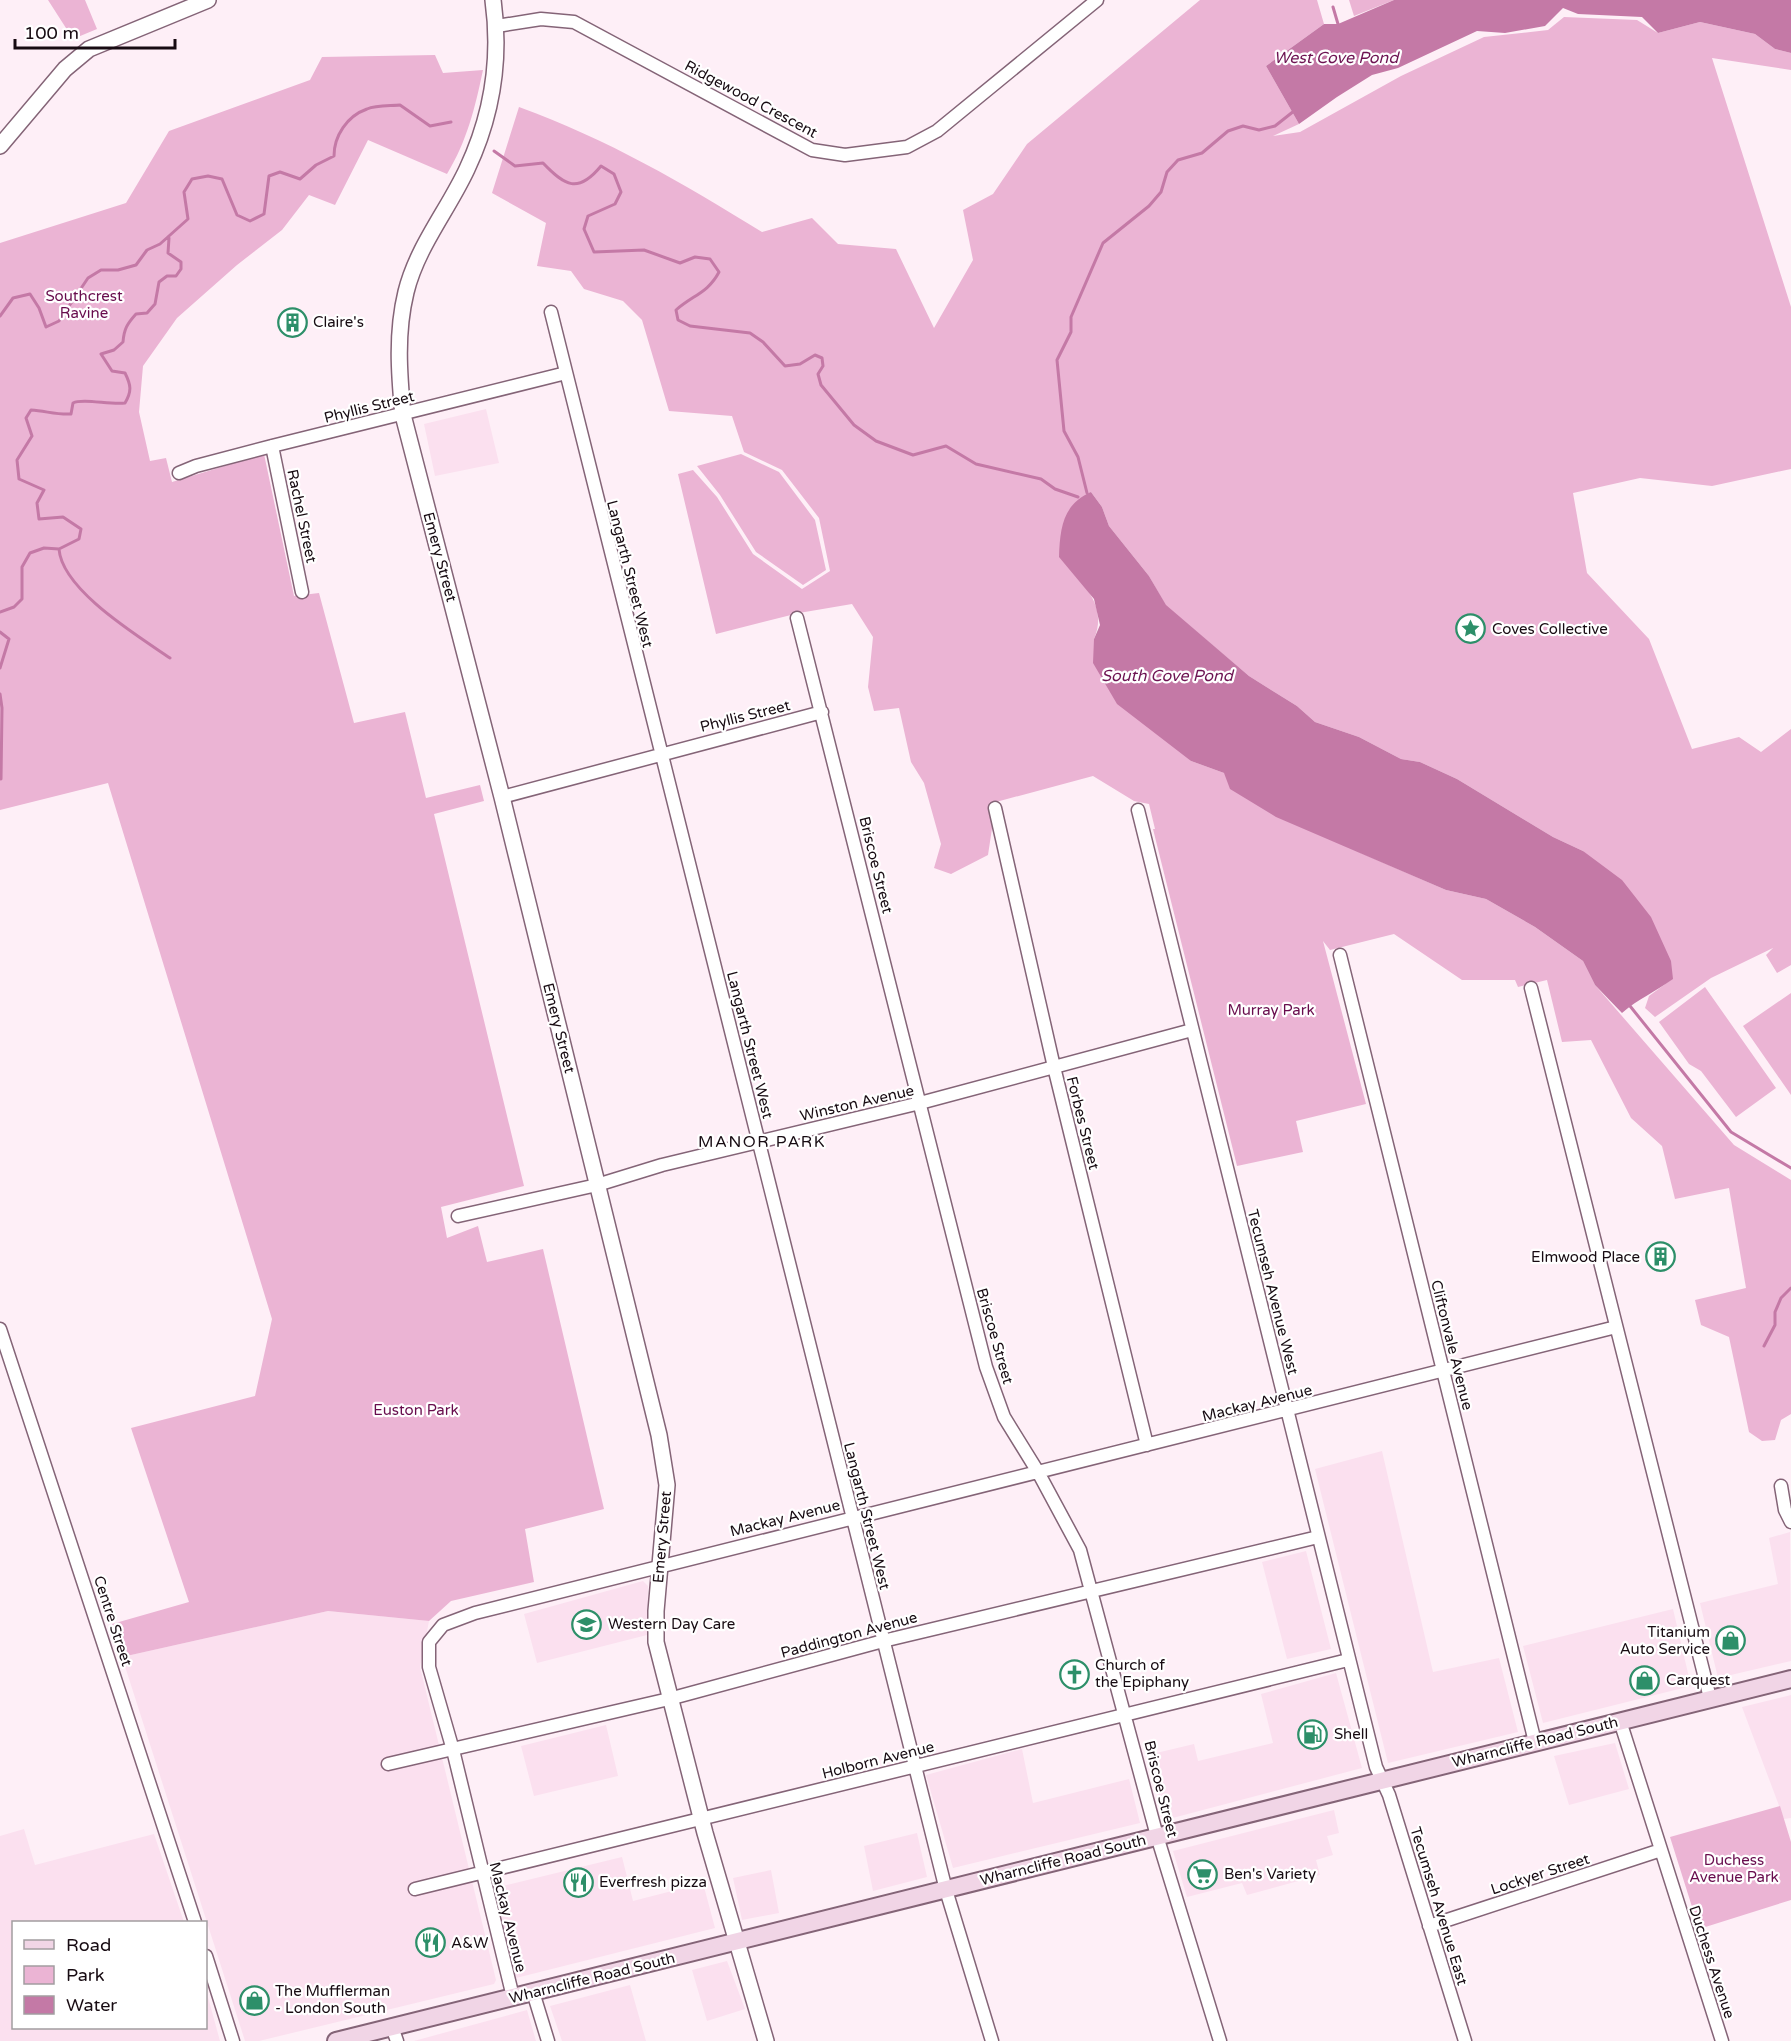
<svg xmlns="http://www.w3.org/2000/svg" width="1791" height="2041" font-family="'Varela Round',sans-serif">
  <style>
    .built { fill: #fbe0ef }
    .green { fill: #ebb4d4 }
    .water { fill: #c479a6 }
    .lines { fill: none; stroke-linecap: round; stroke-linejoin: round }
    .stream { stroke: #c479a6; stroke-width: 3 }
    .minor-casing { stroke: #846477; stroke-width: 15 }
    .tertiary-casing { stroke: #846477; stroke-width: 18 }
    .secondary-casing { stroke: #846477; stroke-width: 20 }
    .minor { stroke: #fff; stroke-width: 12 }
    .tertiary { stroke: #fff; stroke-width: 15 }
    .secondary { stroke: #f1d5e6; stroke-width: 16 }
    .labels { text-anchor: middle; dominant-baseline: central; stroke-width: 4.5; stroke-linejoin: round; paint-order: stroke }
    .street-label { font-size: 15px; fill: #170b12; stroke: #fff }
    .park-label { font-size: 15px; fill: #680c4d; stroke: #fff }
    .poi-label { font-size: 15px; fill: #170b12; stroke: #fff; text-anchor: start }
    .water-label { font-size: 16px; font-style: italic; fill: #6d1352; stroke: #fff }
    .neighbourhood-label { font-size: 16px; letter-spacing: 1.5px; fill: #170b12; stroke: #fff }
  </style>
  <rect width="100%" height="100%" fill="#feeff7"/>
  <!-- built -->
  <path class="built" d="M486,409l13,54 -64,13 -11,-52z
    M1382,1451l51,221 66,-14 19,74 -130,31 -73,-294z
    M1790,1532l1,129 -73,17 -18,-75 78,-19 -9,-46z
    M1306,1551l25,98 -44,10 -25,-97z
    M643,1581l5,5 -1,49 -110,28 -13,-49z
    M1673,1609l18,77 -148,37 -20,-77z
    M328,1611l101,10 -9,46 76,313 -2,4 -235,57h-14l-123,-384z
    M1336,1673l26,95 -197,52 -17,-65 46,-11 4,17 75,-18 -12,-49z
    M1791,1695v123l-7,1 -42,-112z
    M606,1725l12,51 -84,20 -13,-50z
    M1615,1743l14,46 -60,16 -15,-49z
    M1022,1749l11,54 96,-24 11,44 -187,45 -27,-93z
    M1334,1810l5,23 -12,3 6,19 -17,5 4,15 -73,20 -5,-12 -55,14 -14,-46z
    M24,1829l11,36 119,-31 30,88h-170v106h192v-38l14,51h-220v-205z
    M917,1833l10,44 -54,14 -9,-45z
    M622,1857l11,44 70,-18 12,45 -199,50 -21,-90z
    M771,1870l8,43 -37,7 -9,-42z
    M727,1961l18,48 -38,12 -15,-51z
    M630,1985l16,56h-84l-12,-35z
    M527,2010l9,31h-122z"/>
  <!-- green -->
  <path class="green" d="M48,0h37l12,29 -24,10z
    M1200,0h117l7,24 -58,42 33,58 -26,12 27,-4 101,-56 83,-39 64,-7 16,-13 73,3 21,13 42,-11 55,12 20,15 16,4v17l-79,-12 79,249v162l-79,17 -72,-8 -67,15 14,80 62,66 43,110 47,-12 22,15 30,-23v236l-14,8 -11,-18 7,-7 -62,30 -56,39 -10,-9 4,-12 23,-17 -89,-128 -30,-14 -96,-58 -37,-17 -19,-3 -42,-22 -44,-15 -18,-16 -48,-30 -83,-70 -17,-30 -40,-50 -7,-19 -11,-15 -32,64c21,25 50,48 35,83l97,122 33,12 137,80 85,37 40,9 49,28 48,34 12,24 139,160 57,35v234l-10,6 -6,20 -13,1 -13,-9 -20,-95 -28,-12 -6,-25 51,-12 -17,-100 -54,11 -13,-53 -31,-28 -40,-78 -29,2 -15,-62 -29,7 -3,-7h-53l-68,-46 -64,16 -7,-9 43,163 -70,17 7,31 -66,14 -84,-337h2l-6,-25 -15,-3 -41,-25 -97,26 -8,53 -37,19 -17,-6 7,-24 -17,-61 -13,-21 -12,-54 -25,3 -6,-24 5,-50 -21,-33 -53,9 -83,21 -38,-160 15,-4 24,27 36,57 49,35 28,-18 -11,-53 -37,-48 -38,-18 -12,-36 -63,-5 -27,-91 -19,-19 -39,-12 -13,-18 -34,-5 9,-43 -54,-30 27,-86c90,33 162,75 243,125l50,-14 26,26 58,5 38,79 39,-68 -10,-50 30,-16 34,-50z
    M1349,0h45l-40,16z
    M435,55l8,18 40,-3c-8,38 -16,71 -36,104l-79,-34 -33,65 -26,-10 -27,35 -45,35 -60,53 -34,48 -4,46 11,49 16,-3 6,24 92,-28 30,142 25,-3 35,130 51,-11 21,86 54,-13 4,16 -50,13 90,372 -83,21 6,31 31,-12 9,36 56,-13 61,260 -79,20 9,53 -83,19 -22,20 -101,-10 -206,46 -10,-33 77,-22 -58,-174 124,-32 17,-77 -164,-536 -108,27v-567l126,-40 43,-72 141,-51 12,-23z
    M741,454l38,18 36,48 11,50 -23,15 -47,-33 -36,-57 -23,-29z
    M1705,987l71,101 -40,29 -35,-46 -12,-7 -30,-42z
    M1791,993v102l-48,-69z
    M1780,1806l11,36v58l-92,29 -29,-92z"/>
  <!-- water -->
  <path class="water" d="M1394,0h397v53l-16,-4 -20,-15 -55,-12 -42,11 -16,-16 -64,-3 -15,-6 -18,18 -40,7 -28,-2 -79,37 -26,7 -35,22 -38,27 -33,-58 58,-42h14z
    M1091,492l11,15 7,19 40,50 17,29 83,71 48,30 18,16 44,15 42,22 19,3 37,17 96,58 30,14 39,29 29,37 20,44 2,18c-18,13 -35,20 -51,34l-27,-28 -12,-24 -48,-34 -49,-28 -40,-9 -170,-73 -46,-28 -6,-16 -33,-12 -74,-57 -24,-41 1,-24 6,-14 -6,-26 -35,-42c1,-29 4,-53 32,-65z"/>
  <g class="lines">
    <!-- stream -->
    <path class="stream" d="M1333,7l5,17
      M494,151l21,15 28,-3c22,23 35,31 58,3l13,8 7,18 -6,12 -27,12 -4,13 10,23 50,-2 36,13 15,-6 15,2 9,13c-11,21 -26,23 -43,38l2,10 12,6 60,7 13,9 22,24 15,-2 15,-9 7,3 1,8 -5,8 3,11 33,40 22,16 37,14 33,-9 30,18 65,15 14,10 23,8
      M0,316l13,-18 17,-4 9,14 7,19 13,-6 29,-43 13,-8h17l18,-5 11,-15 13,-6 28,-25 -4,-27 8,-13 16,-3 14,3 15,36 13,6 14,-7 5,-38 11,-4 20,7 16,-14 18,-9c0,-20 13,-40 33,-47 9,-4 23,-3 33,-4l30,21 21,-4
      M1087,493l-9,-36 -14,-26 -7,-71 14,-28v-15l32,-74 46,-37 12,-14 6,-20 11,-12 24,-7 26,-22 15,-5 16,4 16,-4 19,-15
      M59,549c3,41 79,87 111,109
      M0,612l14,-5 8,-8v-32l8,-14 14,-5 15,1 20,-10 2,-10 -18,-12 -24,2 -2,-16 7,-13 -25,-11 -2,-19 15,-24 -6,-18 5,-8c15,1 26,5 40,4l2,-11c10,-5 37,2 52,0 7,-12 6,-18 0,-30l-13,-2 -11,-17 13,-4 9,-8c1,-13 4,-18 13,-28l11,-1 8,-9 4,-22 8,-6h9l5,-7v-7l-13,-9 1,-15
      M0,632l9,7 -9,29
      M0,694l2,14 -1,71
      M1630,1006l101,126 60,36
      M1764,1346l11,-21v-13l6,-14 10,-10"/>
    <defs>
      <path id="minor" d="M497,26l44,-7 33,3 238,128 33,5 62,-8 30,-16 160,-131
        M551,312l395,1578 46,151
        M272,446l30,146
        M179,473l17,-7 76,-20 294,-73
        M797,618l189,749 18,50 34,55 42,78 77,286 63,205
        M502,797l320,-85
        M995,808l59,259 93,378
        M1138,810l238,957 13,28 76,246
        M1340,955l195,787
        M1531,988l179,710
        M458,1216l139,-31 65,-20 258,-62 272,-73
        M0,1329l195,593
        M1781,1486l4,24 6,12
        M1620,1721l102,320
        M388,1764l281,-65 214,-58 435,-104
        M415,1889l933,-229
        M1429,1926l232,-76
        M206,1956l27,85
        M533,1992l15,49
        M513,1997l-60,-247 -24,-83v-25l14,-17 32,-12 1141,-286
        M392,2027l5,14"/>
      <path id="tertiary" d="M493,0c8,58 -1,116 -26,169 -19,41 -50,78 -61,123 -10,41 -7,81 -3,123l99,382 157,638 8,50 -11,126v31l49,191 61,208
        M0,146l65,-77 24,-20 119,-49"/>
      <path id="secondary" d="M336,2041l1455,-362"/>
    </defs>
    <!-- minor casing -->
    <use href="#minor" class="minor-casing"/>
    <!-- tertiary casing -->
    <use href="#tertiary" class="tertiary-casing"/>
    <!-- secondary casing -->
    <use href="#secondary" class="secondary-casing"/>
    <!-- minor -->
    <use href="#minor" class="minor"/>
    <!-- tertiary -->
    <use href="#tertiary" class="tertiary"/>
    <!-- secondary -->
    <use href="#secondary" class="secondary"/>
  </g>
  <!-- icons -->
  <defs>
    <symbol id="building-ring" viewBox="-11 -11 22 22"><circle r="9.5" fill="#fff" stroke="#2d8f69" stroke-width="1.5"/><path d="M-4-6H4V6H1V3H-1V6H-4ZM-2.5-4.3h1.7v1.8h-1.7ZM.8-4.3h1.7v1.8H.8ZM-2.5-1h1.7V.8h-1.7ZM.8-1h1.7V.8H.8Z" fill="#2d8f69"/></symbol>
    <symbol id="sight-ring" viewBox="-11 -11 22 22"><circle r="9.5" fill="#fff" stroke="#2d8f69" stroke-width="1.5"/><path d="M0-6L1.8-2.2L6-1.7L2.9 1.2L3.7 5.4L0 3.3L-3.7 5.4L-2.9 1.2L-6-1.7L-1.8-2.2Z" fill="#2d8f69"/></symbol>
    <symbol id="school-ring" viewBox="-11 -11 22 22"><circle r="9.5" fill="#fff" stroke="#2d8f69" stroke-width="1.5"/><path d="M0-5L7-2L0 1L-7-2ZM-4 1L0 2.5L4 1V4Q0 6-4 4Z" fill="#2d8f69"/></symbol>
    <symbol id="shop-ring" viewBox="-11 -11 22 22"><circle r="9.5" fill="#fff" stroke="#2d8f69" stroke-width="1.5"/><path d="M-5-2.5h2.3a2.7 3.5 0 0 1 5.4 0H5L5.5 6h-11ZM-1.5-2.5h3a1.5 2.3 0 0 0-3 0Z" fill="#2d8f69"/></symbol>
    <symbol id="church-ring" viewBox="-11 -11 22 22"><circle r="9.5" fill="#fff" stroke="#2d8f69" stroke-width="1.5"/><path d="M-1.2-6h2.4v3.5h3.3v2.4h-3.3V6h-2.4V-.1h-3.3v-2.4h3.3Z" fill="#2d8f69"/></symbol>
    <symbol id="fuel-ring" viewBox="-11 -11 22 22"><circle r="9.5" fill="#fff" stroke="#2d8f69" stroke-width="1.5"/><path d="M-5.5-6h7V0h2V4h1.3V-2.5L3-4.5l.8-.8L6-3V5H2.5V1h-1V6h-7ZM-4.2-4.7v3.2H.2V-4.7Z" fill="#2d8f69"/></symbol>
    <symbol id="supermarket-ring" viewBox="-11 -11 22 22"><circle r="9.5" fill="#fff" stroke="#2d8f69" stroke-width="1.5"/><path d="M-6-5.5h2.5l.6 2H6L4.5 2H-2.5L-4.4-4H-6ZM-1.5 3.2a1.3 1.3 0 1 0 .1 0ZM3 3.2a1.3 1.3 0 1 0 .1 0Z" fill="#2d8f69"/></symbol>
    <symbol id="restaurant-ring" viewBox="-11 -11 22 22"><circle r="9.5" fill="#fff" stroke="#2d8f69" stroke-width="1.5"/><path d="M-5-6h1v4h1v-4h1v4h1v-4h1v5L-1.5 .5V6h-2V.5L-5-1ZM5-6V6H3V1.5H1.5Q1.5-4 5-6Z" fill="#2d8f69"/></symbol>
  </defs>
  <g fill-rule="evenodd">
    <use href="#building-ring" x="276" y="306" width="33" height="33"/>
    <use href="#sight-ring" x="1454" y="612" width="33" height="33"/>
    <use href="#building-ring" x="1644" y="1240" width="33" height="33"/>
    <use href="#school-ring" x="570" y="1608" width="33" height="33"/>
    <use href="#shop-ring" x="1714" y="1624" width="33" height="33"/>
    <use href="#church-ring" x="1058" y="1658" width="33" height="33"/>
    <use href="#shop-ring" x="1628" y="1664" width="33" height="33"/>
    <use href="#fuel-ring" x="1296" y="1718" width="33" height="33"/>
    <use href="#supermarket-ring" x="1186" y="1858" width="33" height="33"/>
    <use href="#restaurant-ring" x="562" y="1866" width="33" height="33"/>
    <use href="#restaurant-ring" x="414" y="1926" width="33" height="33"/>
    <use href="#shop-ring" x="238" y="1984" width="33" height="33"/>
  </g>
  <g class="labels">
    <!-- street labels -->
    <g class="street-label">
      <text transform="translate(751 99) rotate(28)">Ridgewood Crescent</text>
      <text transform="translate(369 407) rotate(-14)">Phyllis Street</text>
      <text transform="translate(302 516) rotate(78)">Rachel Street</text>
      <text transform="translate(440 557) rotate(75)">Emery Street</text>
      <text transform="translate(630 574) rotate(76)">Langarth Street West</text>
      <text transform="translate(745 716) rotate(-14)">Phyllis Street</text>
      <text transform="translate(876 865) rotate(76)">Briscoe Street</text>
      <text transform="translate(559 1028) rotate(76)">Emery Street</text>
      <text transform="translate(750 1045) rotate(76)">Langarth Street West</text>
      <text transform="translate(857 1103) rotate(-13)">Winston Avenue</text>
      <text transform="translate(1083 1123) rotate(76)">Forbes Street</text>
      <text transform="translate(1273 1292) rotate(76)">Tecumseh Avenue West</text>
      <text transform="translate(995 1336) rotate(74)">Briscoe Street</text>
      <text transform="translate(1452 1345) rotate(76)">Cliftonvale Avenue</text>
      <text transform="translate(1257 1403) rotate(-14)">Mackay Avenue</text>
      <text transform="translate(867 1516) rotate(76)">Langarth Street West</text>
      <text transform="translate(785 1518) rotate(-14)">Mackay Avenue</text>
      <text transform="translate(662 1537) rotate(-85)">Emery Street</text>
      <text transform="translate(113 1621) rotate(72)">Centre Street</text>
      <text transform="translate(849 1635) rotate(-15)">Paddington Avenue</text>
      <text transform="translate(1535 1742) rotate(-14)">Wharncliffe Road South</text>
      <text transform="translate(878 1760) rotate(-14)">Holborn Avenue</text>
      <text transform="translate(1161 1789) rotate(76)">Briscoe Street</text>
      <text transform="translate(1063 1860) rotate(-14)">Wharncliffe Road South</text>
      <text transform="translate(1540 1874) rotate(-18)">Lockyer Street</text>
      <text transform="translate(1439 1906) rotate(73)">Tecumseh Avenue East</text>
      <text transform="translate(508 1917) rotate(76)">Mackay Avenue</text>
      <text transform="translate(1712 1962) rotate(72)">Duchess Avenue</text>
      <text transform="translate(592 1978) rotate(-14)">Wharncliffe Road South</text>
    </g>
    <!-- park labels -->
    <g class="park-label">
      <text x="84" y="296">Southcrest<tspan x="84" dy="17">Ravine</tspan></text>
      <text x="1271" y="1010">Murray Park</text>
      <text x="416" y="1410">Euston Park</text>
      <text x="1734" y="1860">Duchess<tspan x="1734" dy="17">Avenue Park</tspan></text>
    </g>
    <!-- poi labels -->
    <g class="poi-label">
      <text x="313" y="322">Claire's</text>
      <text x="1492" y="629">Coves Collective</text>
      <text x="1640" y="1257" text-anchor="end">Elmwood Place</text>
      <text x="608" y="1624">Western Day Care</text>
      <text x="1710" y="1632" text-anchor="end">Titanium<tspan x="1710" dy="17">Auto Service</tspan></text>
      <text x="1095" y="1665">Church of<tspan x="1095" dy="17">the Epiphany</tspan></text>
      <text x="1666" y="1680">Carquest</text>
      <text x="1334" y="1734">Shell</text>
      <text x="1224" y="1874">Ben's Variety</text>
      <text x="599" y="1882">Everfresh pizza</text>
      <text x="451" y="1943">A&amp;W</text>
      <text x="275" y="1991">The Mufflerman<tspan x="275" dy="17">- London South</tspan></text>
    </g>
    <!-- water labels -->
    <g class="water-label">
      <text x="1336" y="58">West Cove Pond</text>
      <text x="1167" y="676">South Cove Pond</text>
    </g>
    <!-- neighbourhood labels -->
    <g class="neighbourhood-label">
      <text x="762" y="1142">MANOR PARK</text>
    </g>
  </g>
  <!-- legend -->
  <rect x="12" y="1921" width="195" height="108" fill="#ffffff" stroke="#a29da0" stroke-width="1.5"/>
  <rect x="24" y="1940" width="30" height="9" fill="#f1d5e6" stroke="#a29da0" stroke-width="1.5"/>
  <text x="66" y="1951" font-size="18" fill="#170b12">Road</text>
  <rect x="24" y="1966" width="30" height="18" fill="#ebb4d4" stroke="#a29da0" stroke-width="1.5"/>
  <text x="66" y="1981" font-size="18" fill="#170b12">Park</text>
  <rect x="24" y="1996" width="30" height="18" fill="#c479a6" stroke="#a29da0" stroke-width="1.5"/>
  <text x="66" y="2011" font-size="18" fill="#170b12">Water</text>
  <!-- scale -->
  <path d="M15 39v9h160v-9" fill="none" stroke="#170b12" stroke-width="3"/>
  <text x="24" y="39" font-size="18" fill="#170b12" stroke="#ffffff" stroke-width="4.5" paint-order="stroke">100 m</text>
</svg>
